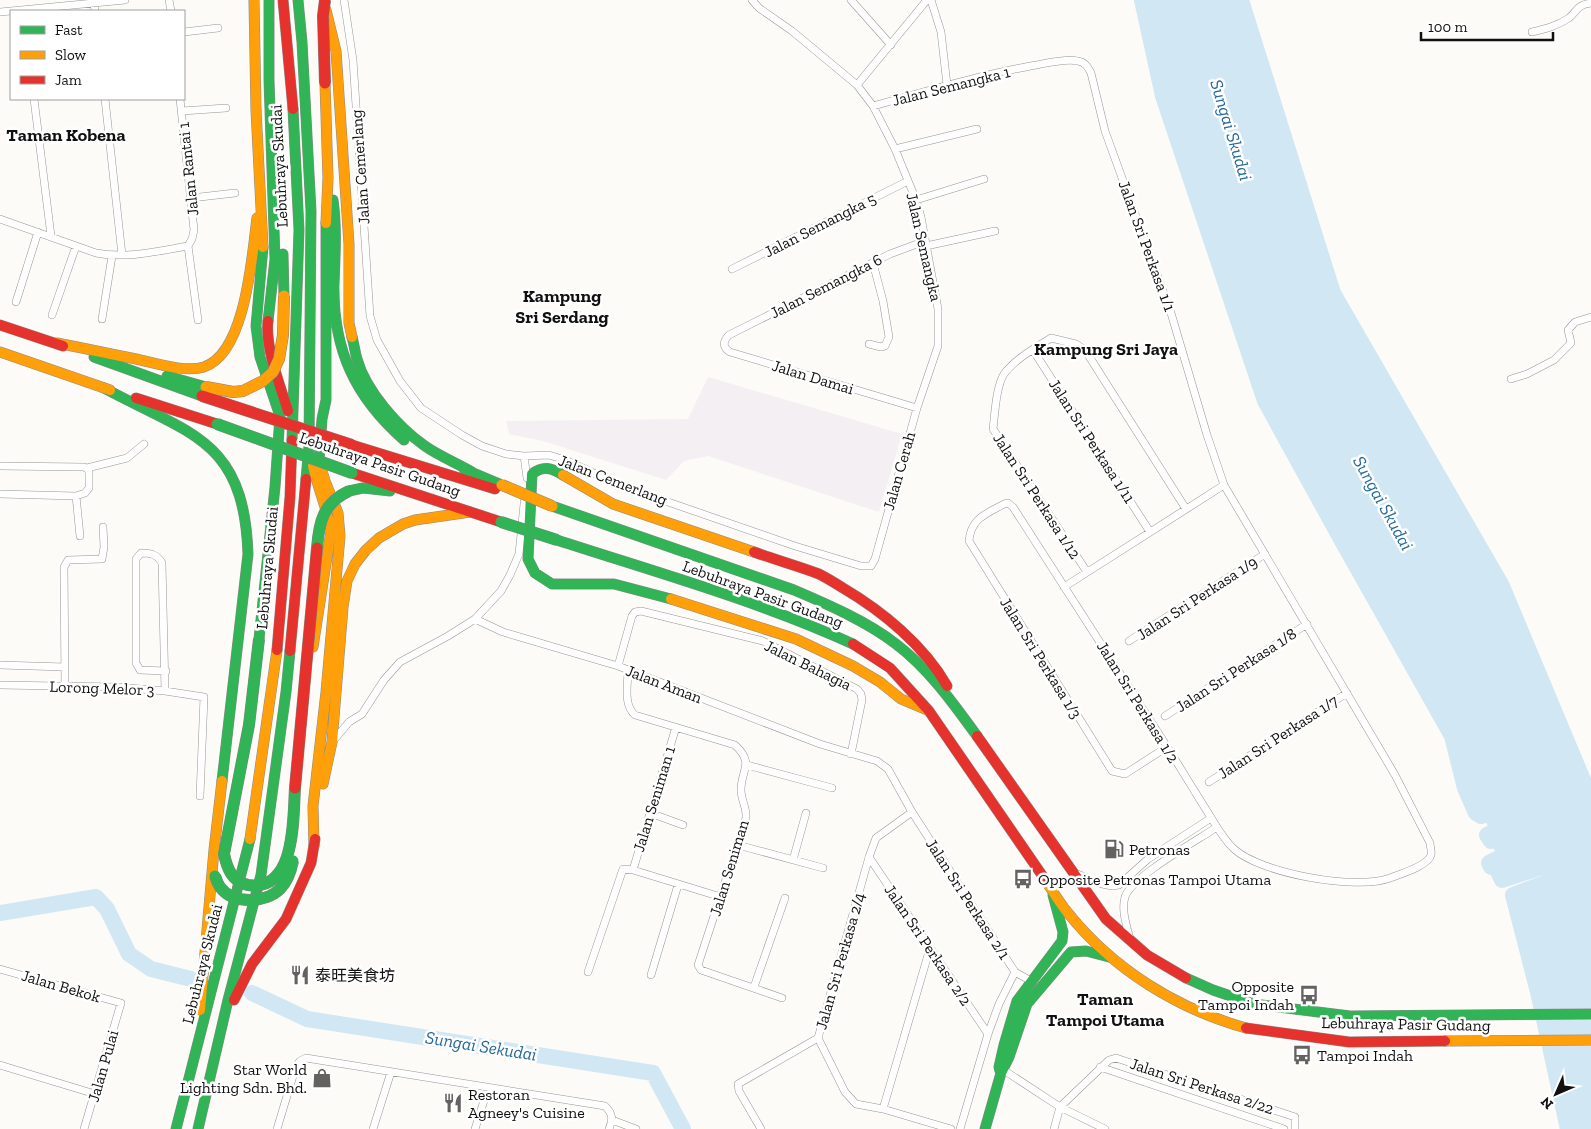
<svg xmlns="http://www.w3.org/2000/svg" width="1591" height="1129" font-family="'Zilla Slab','Noto Sans SC',serif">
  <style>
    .industrial { fill: #f4eff2 }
    .water { fill: #d1e7f3 }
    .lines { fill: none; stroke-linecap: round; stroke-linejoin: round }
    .river { stroke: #d1e7f3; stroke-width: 16 }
    .street-casing { stroke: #969694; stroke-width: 8 }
    .fast-casing { stroke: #8d8c8b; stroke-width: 11 }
    .slow-casing { stroke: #8d8c8b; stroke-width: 11 }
    .jam-casing { stroke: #8d8c8b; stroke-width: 11 }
    .street { stroke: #fffefe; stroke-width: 7 }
    .fast { stroke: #30b455; stroke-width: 10 }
    .slow { stroke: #ff9f0a; stroke-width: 10 }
    .jam { stroke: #e5322d; stroke-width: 10 }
    .fast-bridge-casing { stroke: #848381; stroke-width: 12; stroke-linecap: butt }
    .slow-bridge-casing { stroke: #848381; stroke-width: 12; stroke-linecap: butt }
    .jam-bridge-casing { stroke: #848381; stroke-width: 12; stroke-linecap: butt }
    .fast-bridge { stroke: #30b455; stroke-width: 11 }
    .slow-bridge { stroke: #ff9f0a; stroke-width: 11 }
    .jam-bridge { stroke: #e5322d; stroke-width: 11 }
    .labels { text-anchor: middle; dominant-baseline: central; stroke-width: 5; stroke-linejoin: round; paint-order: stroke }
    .street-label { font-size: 16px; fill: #101010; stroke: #fff }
    .poi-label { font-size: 16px; fill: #101010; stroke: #fff; text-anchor: start }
    .water-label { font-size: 18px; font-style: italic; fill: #246998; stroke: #fff }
    .neighbourhood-label { font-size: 18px; font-weight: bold; fill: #101010; stroke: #fff }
  </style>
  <rect width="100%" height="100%" fill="#fcfbf7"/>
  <!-- industrial -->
  <path class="industrial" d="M708,377l194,57 -23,78 -171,-56 -24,5 -18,19 -123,-39 -34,-7 -3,-13 182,-2z"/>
  <!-- water -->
  <path class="water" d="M1142,0h99l92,293 169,293 89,213v330h-23l-30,-137 -25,-97 40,-15 -5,-15 -46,15 -7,-15 -4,2 -2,-4 15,-8 -3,-10 4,-2 -3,-7 -11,5 -4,-6 12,-6 -8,-14 -4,-2 -6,3 -5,-3 -11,-25 -13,-52 -110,-195 -77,-140 -102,-305z"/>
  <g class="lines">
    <!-- river -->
    <path class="river" d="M1142,0l21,96 102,305 77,140 110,195 13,52 11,25 5,3 6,-3 4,2 8,15 -12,5 4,6 11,-5 3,7 -4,2 4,10 -16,8 2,4 4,-2 7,15 46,-15 5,15 -40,15 25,97 30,137
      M1241,0l92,293 169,293 89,213
      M0,913l96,-16 11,12 22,45 22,15 40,10
      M252,993l55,26 346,54 30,56"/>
    <defs>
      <path id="street" d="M169,0l2,11
        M344,0l9,60 17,256 7,24 23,41 21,27 41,27 20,11 24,8 18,2 25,-1 16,5 57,26 173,60 66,20h10l4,-7 42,-151 21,-62v-37l-17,-92 -5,-17 -21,-51 -22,-43 -16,-21 -65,-54 -33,-23 -7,-8
        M851,0l40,45
        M931,0l10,32 6,53
        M94,3l1,8
        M0,12l125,-12
        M184,32l34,-4
        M1532,32c13,-3 25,-6 37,-14 9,-8 8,-13 22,-15
        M857,85l70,-85
        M34,99l17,137
        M105,99l17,156
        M873,106c54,-15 107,-31 163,-41 11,-2 31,-7 42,-4 7,1 10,6 13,12l14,58 66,182 36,122 17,50 171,290 35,68c0,3 2,9 1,12 -3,11 -31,19 -41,23 -34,13 -130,-5 -156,-29 -10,-9 -17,-22 -24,-33 -15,-24 -29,-47 -44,-71 -51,-79 -102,-159 -153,-238l-5,-4 -4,1c-18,10 -33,14 -35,37l143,230 13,3 42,-27
        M182,111l44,-3
        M895,149l82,-20
        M191,198l44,-5
        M916,200l68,-21
        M0,219l96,34c30,6 62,-2 92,-7l4,-7 2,-9 -14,-131
        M188,246l10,74
        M926,246l69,-15
        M732,269l176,-88
        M16,302l22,-70
        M52,315l24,-69
        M102,319l10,-63
        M869,344l12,3 4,-1 4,-9 -6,-36 -10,-38
        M1033,350l117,182
        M1511,379l16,-5 27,-14 17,-17 -3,-13 7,-8 16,-5
        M917,408l-187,-56c-8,-5 -7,-11 -1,-17l161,-81 35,-13
        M524,456l3,22
        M0,466l84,1 5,3v18l-4,5 -9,3 -76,-2
        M87,468l40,-10 17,-14
        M76,496l4,40
        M1087,572l-94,-143c2,-16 3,-42 11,-55 11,-15 31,-26 47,-36l25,6 9,6 101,159
        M1064,587l160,-102
        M475,619l28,13 115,34 202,78 57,17 11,8 24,43 103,160 16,9
        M1129,641l136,-87
        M0,665l65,2
        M618,666l14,-50 3,-4 6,-1 122,30 94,48 4,5 1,6 -11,54
        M628,670c0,14 -5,35 7,45l100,30c20,19 6,24 6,45 0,10 6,18 5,28l-48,147 3,5 81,28
        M0,685l116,2 49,4 39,6 -4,99
        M65,685l-1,-118 4,-7 34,-1 2,-12 -1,-20
        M165,691l-3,-128c-5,-9 -12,-10 -21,-10l-5,6v104l4,7 26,1
        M1165,716l142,-92
        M334,740l15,-18 13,-8 22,-34 16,-18 48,-26 27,-17 26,-28 9,-16 9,-21 6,-60
        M747,765l85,23
        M1209,782l138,-89
        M650,813l33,12
        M738,845l85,23
        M869,857l119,177
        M793,860l13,-47
        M633,870l43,-143
        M1075,873l27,11 10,2 7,-1 29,-26 63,-41
        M1130,939c-3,-12 -9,-29 -5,-42 6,-20 73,-57 92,-70
        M0,969l121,34 -37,126
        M588,972l35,-103 10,1 88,27
        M651,975l27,-90
        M754,987l31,-89
        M818,1038l27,54 11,12 27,5 68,20
        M0,1065l95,29
        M999,1067l61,40 45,22
        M1100,1067l184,62
        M883,1109l47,-161
        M612,1120l24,9
        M277,1129l19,-63 4,-5 6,-3 299,48c8,8 8,13 4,23
        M373,1129l18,-57
        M475,1129l13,-41
        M761,1129l-22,-38 -1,-7 80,-46 51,-181 7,-19 36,-26
        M960,1129l28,-95 11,-30 16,-32
        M1054,1129l6,-22 49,-47 7,-2 179,59v12"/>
      <path id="fast" d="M298,0l4,42 9,169 -2,235 -3,33
        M333,200c4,28 2,56 1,85 -1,65 21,112 70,155
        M283,254l1,42
        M268,321l7,-62 -6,-179v-80
        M352,337c2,7 3,15 5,22 9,32 41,68 68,87 14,10 32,17 47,26
        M94,357l108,39
        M167,376l39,11
        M104,388c87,47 140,51 144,166l-26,227
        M292,440l7,-210 -6,-121
        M319,461l3,-42 4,-19v-177
        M464,469l38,16
        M563,475c-11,-7 -20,-10 -31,-1l-4,85 7,14 17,11h62l57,15
        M349,491l14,-3 27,3
        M552,506l242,84c33,14 74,32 102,54 33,25 57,59 81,92
        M557,540c98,32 202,61 296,104
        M259,639l16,-152 5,-71 -20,-59 -4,-31 7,-79
        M1186,978l27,12 41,14 96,12 241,-2
        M1000,1071l-1,-4 5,-22 13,-44 45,-60 1,-9 -10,-37
        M176,1129l74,-290
        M198,1129l30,-129 33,-125 25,-183 4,-41
        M985,1129l16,-56 8,-16 18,-53 44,-52 15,-1 23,6"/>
      <path id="slow" d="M254,0l2,110 7,137
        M326,10l10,41 13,193v79l3,14
        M325,83l3,95 -2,45
        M57,343c26,5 53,11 79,16 19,4 49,14 68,8 42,-14 48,-112 53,-149
        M0,352l110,38
        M313,466c5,23 14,42 18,65l-18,116
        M563,475l50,29 141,48
        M671,599l125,40 57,27 27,16 21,17 26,11
        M323,784l9,-42 11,-135 4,-26 8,-17 11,-14 13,-12 24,-14 12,-4 55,-8
        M250,839l27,-189
        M314,846l-1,-40 13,-114 14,-156 -2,-23 -13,-32 -6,-20
        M1044,878c8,12 15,24 24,35 45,56 109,96 178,115
        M200,1010l14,-160 8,-69
        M1445,1041l146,-1"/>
      <path id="jam" d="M283,0l10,109
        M268,321c-3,27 12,64 20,90
        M0,325l63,21
        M136,398l81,26
        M352,445l143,44
        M352,473l149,49
        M754,552c22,8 44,14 65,22 8,4 16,9 24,14 39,23 81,57 104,98
        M853,644l37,24 39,43 115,167
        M277,650l13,-153 2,-57
        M290,651l16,-172
        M977,736l129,183 41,36 39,23
        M234,1000l18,-36 34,-45 25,-56 4,-24
        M1246,1028l103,14 96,-1"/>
    </defs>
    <!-- street casing -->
    <use href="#street" class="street-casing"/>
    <!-- fast casing -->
    <use href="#fast" class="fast-casing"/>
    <!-- slow casing -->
    <use href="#slow" class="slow-casing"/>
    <!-- jam casing -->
    <use href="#jam" class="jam-casing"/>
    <!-- street -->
    <use href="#street" class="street"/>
    <!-- fast -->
    <use href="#fast" class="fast"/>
    <!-- slow -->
    <use href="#slow" class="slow"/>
    <!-- jam -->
    <use href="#jam" class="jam"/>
    <defs>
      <path id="fast-bridge" d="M217,424l135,49
        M501,522l56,18
        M317,548c2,-26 6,-45 32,-57
        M259,639l-10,86 -25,129c3,14 8,28 24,31 48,7 45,-66 47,-97
        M215,876c1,3 3,8 5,11 13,18 46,16 60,2 8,-8 11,-18 13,-28"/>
      <path id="slow-bridge" d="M206,387l27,5 10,-1 20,-10 10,-9 6,-13 4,-24 1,-39
        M502,485l50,21"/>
      <path id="jam-bridge" d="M325,0l-2,16 2,67
        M202,396l150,49
        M295,788l22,-240"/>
    </defs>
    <!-- fast-bridge casing -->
    <use href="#fast-bridge" class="fast-bridge-casing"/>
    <!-- slow-bridge casing -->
    <use href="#slow-bridge" class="slow-bridge-casing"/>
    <!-- jam-bridge casing -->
    <use href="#jam-bridge" class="jam-bridge-casing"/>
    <!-- fast-bridge -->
    <use href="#fast-bridge" class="fast-bridge"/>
    <!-- slow-bridge -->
    <use href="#slow-bridge" class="slow-bridge"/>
    <!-- jam-bridge -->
    <use href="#jam-bridge" class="jam-bridge"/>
  </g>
  <!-- icons -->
  <defs>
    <symbol id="fuel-bare" viewBox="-9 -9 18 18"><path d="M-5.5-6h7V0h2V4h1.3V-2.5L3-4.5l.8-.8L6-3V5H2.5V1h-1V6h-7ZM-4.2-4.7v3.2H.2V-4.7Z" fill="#636261" stroke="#fff" stroke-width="2.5" paint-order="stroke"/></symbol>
    <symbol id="bus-bare" viewBox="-9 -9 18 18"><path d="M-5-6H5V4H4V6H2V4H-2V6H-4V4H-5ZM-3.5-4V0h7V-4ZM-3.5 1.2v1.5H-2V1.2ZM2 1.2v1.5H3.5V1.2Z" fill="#636261" stroke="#fff" stroke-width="2.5" paint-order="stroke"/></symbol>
    <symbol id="restaurant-bare" viewBox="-9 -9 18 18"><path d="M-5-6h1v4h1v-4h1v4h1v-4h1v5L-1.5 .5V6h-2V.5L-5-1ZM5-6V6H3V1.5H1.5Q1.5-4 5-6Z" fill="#636261" stroke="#fff" stroke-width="2.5" paint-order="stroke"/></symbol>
    <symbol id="shop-bare" viewBox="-9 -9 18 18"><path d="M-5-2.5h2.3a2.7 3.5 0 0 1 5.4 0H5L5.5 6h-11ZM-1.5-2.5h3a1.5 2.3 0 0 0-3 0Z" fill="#636261" stroke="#fff" stroke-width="2.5" paint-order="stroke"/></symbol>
  </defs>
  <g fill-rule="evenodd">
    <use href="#fuel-bare" x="1100" y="835" width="28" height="28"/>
    <use href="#bus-bare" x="1009" y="865" width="28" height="28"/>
    <use href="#restaurant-bare" x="286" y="961" width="28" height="28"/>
    <use href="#bus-bare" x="1295" y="981" width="28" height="28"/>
    <use href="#bus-bare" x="1288" y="1041" width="28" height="28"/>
    <use href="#shop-bare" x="308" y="1064" width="28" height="28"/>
    <use href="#restaurant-bare" x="439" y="1089" width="28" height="28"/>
  </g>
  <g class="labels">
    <!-- street labels -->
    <g class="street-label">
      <text transform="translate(951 86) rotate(-14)">Jalan Semangka 1</text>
      <text transform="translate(279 166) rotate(-93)">Lebuhraya Skudai</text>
      <text transform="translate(360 167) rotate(-94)">Jalan Cemerlang</text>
      <text transform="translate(188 169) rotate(-96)">Jalan Rantai 1</text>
      <text transform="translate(820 225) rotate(-27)">Jalan Semangka 5</text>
      <text transform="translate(1147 246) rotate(70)">Jalan Sri Perkasa 1/1</text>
      <text transform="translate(924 247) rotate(77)">Jalan Semangka</text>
      <text transform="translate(826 286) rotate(-27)">Jalan Semangka 6</text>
      <text transform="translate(813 377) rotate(17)">Jalan Damai</text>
      <text transform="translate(1092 441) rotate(57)">Jalan Sri Perkasa 1/11</text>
      <text transform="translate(380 464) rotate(19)">Lebuhraya Pasir Gudang</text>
      <text transform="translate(899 471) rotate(-74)">Jalan Cerah</text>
      <text transform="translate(613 480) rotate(21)">Jalan Cemerlang</text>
      <text transform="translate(1037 496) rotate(57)">Jalan Sri Perkasa 1/12</text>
      <text transform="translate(267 568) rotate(-85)">Lebuhraya Skudai</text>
      <text transform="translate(763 594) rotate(20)">Lebuhraya Pasir Gudang</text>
      <text transform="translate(1197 598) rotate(-33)">Jalan Sri Perkasa 1/9</text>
      <text transform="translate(1041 658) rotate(58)">Jalan Sri Perkasa 1/3</text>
      <text transform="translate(808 665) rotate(26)">Jalan Bahagia</text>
      <text transform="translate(1236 670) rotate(-33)">Jalan Sri Perkasa 1/8</text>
      <text transform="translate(664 684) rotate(21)">Jalan Aman</text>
      <text transform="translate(102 688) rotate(2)">Lorong Melor 3</text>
      <text transform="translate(1138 702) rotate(58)">Jalan Sri Perkasa 1/2</text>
      <text transform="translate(1278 737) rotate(-33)">Jalan Sri Perkasa 1/7</text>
      <text transform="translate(654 799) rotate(-73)">Jalan Seniman 1</text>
      <text transform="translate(729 868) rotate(-73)">Jalan Seniman</text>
      <text transform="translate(968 899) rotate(57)">Jalan Sri Perkasa 2/1</text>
      <text transform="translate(928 945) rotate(56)">Jalan Sri Perkasa 2/2</text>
      <text transform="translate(840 961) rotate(-74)">Jalan Sri Perkasa 2/4</text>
      <text transform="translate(202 964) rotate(-76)">Lebuhraya Skudai</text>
      <text transform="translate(61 986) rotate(16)">Jalan Bekok</text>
      <text transform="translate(1406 1024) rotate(1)">Lebuhraya Pasir Gudang</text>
      <text transform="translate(103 1066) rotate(-74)">Jalan Pulai</text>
      <text transform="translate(1202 1086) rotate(18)">Jalan Sri Perkasa 2/22</text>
    </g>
    <!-- poi labels -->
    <g class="poi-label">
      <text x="1129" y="849">Petronas</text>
      <text x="1038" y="879">Opposite Petronas Tampoi Utama</text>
      <text x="315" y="975">泰旺美食坊</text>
      <text x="1294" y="986" text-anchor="end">Opposite<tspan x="1294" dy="18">Tampoi Indah</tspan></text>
      <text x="1317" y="1055">Tampoi Indah</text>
      <text x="307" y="1069" text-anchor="end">Star World<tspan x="307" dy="18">Lighting Sdn. Bhd.</tspan></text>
      <text x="468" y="1094">Restoran<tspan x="468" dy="18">Agneey's Cuisine</tspan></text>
    </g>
    <!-- water labels -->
    <g class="water-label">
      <text transform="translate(1231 130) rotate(73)">Sungai Skudai</text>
      <text transform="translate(1383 503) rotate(61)">Sungai Skudai</text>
      <text transform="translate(481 1046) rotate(9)">Sungai Sekudai</text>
    </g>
    <!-- neighbourhood labels -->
    <g class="neighbourhood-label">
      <text x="66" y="135">Taman Kobena</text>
      <text x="562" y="296">Kampung<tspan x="562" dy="21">Sri Serdang</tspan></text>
      <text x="1106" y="349">Kampung Sri Jaya</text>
      <text x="1105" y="999">Taman<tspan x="1105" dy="21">Tampoi Utama</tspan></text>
    </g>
  </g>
  <!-- legend -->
  <rect x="10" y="10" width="175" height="90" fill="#ffffff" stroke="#9f9f9f"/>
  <rect x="20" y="26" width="25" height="8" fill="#30b455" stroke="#9f9f9f"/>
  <text x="55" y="35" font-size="15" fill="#101010">Fast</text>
  <rect x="20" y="51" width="25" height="8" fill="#ff9f0a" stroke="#9f9f9f"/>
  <text x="55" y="60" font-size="15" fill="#101010">Slow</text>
  <rect x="20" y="76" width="25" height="8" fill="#e5322d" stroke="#9f9f9f"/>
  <text x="55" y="85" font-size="15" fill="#101010">Jam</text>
  <!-- north arrow -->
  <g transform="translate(1556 1094) rotate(225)" stroke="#ffffff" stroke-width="4" paint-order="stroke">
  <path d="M0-4L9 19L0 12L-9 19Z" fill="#101010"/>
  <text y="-8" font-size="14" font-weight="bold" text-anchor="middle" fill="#101010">N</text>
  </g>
  <!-- scale -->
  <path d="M1421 32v8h132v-8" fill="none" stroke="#101010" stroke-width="2.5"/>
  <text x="1428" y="32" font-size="15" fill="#101010" stroke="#ffffff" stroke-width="4" paint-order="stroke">100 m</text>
</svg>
